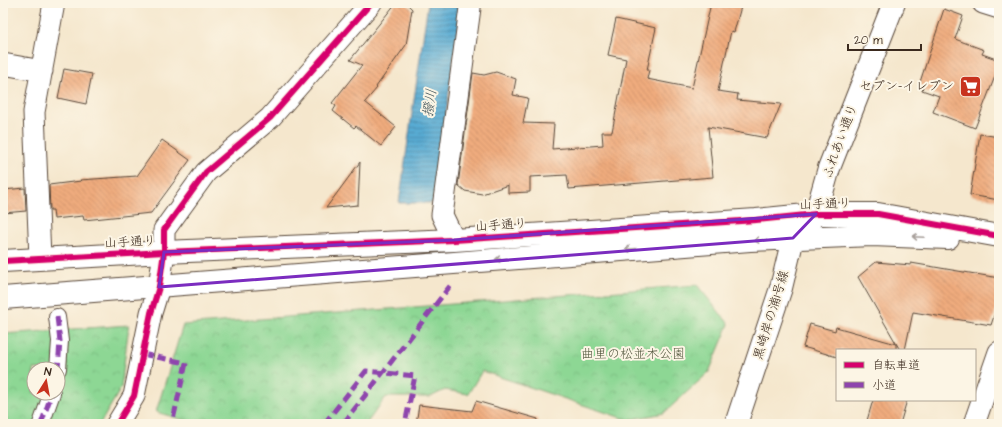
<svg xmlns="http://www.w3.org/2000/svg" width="1002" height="427" font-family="'Architects Daughter','Klee One',sans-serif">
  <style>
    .park { fill: url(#park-crowns); stroke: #648059; fill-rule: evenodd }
    .water { fill: url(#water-rules); stroke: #4a6a78 }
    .building { fill: url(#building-back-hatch) }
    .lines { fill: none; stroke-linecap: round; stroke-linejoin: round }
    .pedestrian-casing { stroke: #574638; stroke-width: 18 }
    .minor-casing { stroke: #574638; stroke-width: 23 }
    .tertiary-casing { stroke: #574638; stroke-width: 24 }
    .pedestrian { stroke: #fff; stroke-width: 16 }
    .minor { stroke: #fff; stroke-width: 21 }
    .tertiary { stroke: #fff; stroke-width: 22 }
    .quiet { stroke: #8e44ad; stroke-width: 5; stroke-dasharray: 10 5; stroke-linecap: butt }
    .cycleway-casing { stroke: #fcf5e5; stroke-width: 8 }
    .cycleway { stroke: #d6006c; stroke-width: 6 }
    .oneway { stroke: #a79f9a }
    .marked { fill: none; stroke: #7b2cbf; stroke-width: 3; stroke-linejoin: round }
    .labels { text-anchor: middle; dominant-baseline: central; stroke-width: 4; stroke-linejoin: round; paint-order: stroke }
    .poi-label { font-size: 13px; fill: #3b2a1e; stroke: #fcf5e5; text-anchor: end }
    .street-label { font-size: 13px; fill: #3b2a1e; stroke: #fcf5e5 }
    .park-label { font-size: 13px; fill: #50553c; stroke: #fcf5e5 }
    .water-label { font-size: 14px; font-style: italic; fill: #45575d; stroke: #fcf5e5 }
  </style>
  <defs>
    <pattern id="park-crowns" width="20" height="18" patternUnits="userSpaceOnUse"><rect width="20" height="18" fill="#8dd794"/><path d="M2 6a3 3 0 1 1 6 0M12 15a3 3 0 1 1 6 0" fill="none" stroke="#7bb97f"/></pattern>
    <pattern id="water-rules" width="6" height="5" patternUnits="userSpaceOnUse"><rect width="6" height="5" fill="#58abd3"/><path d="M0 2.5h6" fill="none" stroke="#4a8bab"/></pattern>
    <pattern id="building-back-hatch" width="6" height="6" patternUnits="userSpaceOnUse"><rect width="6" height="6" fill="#f0ac7e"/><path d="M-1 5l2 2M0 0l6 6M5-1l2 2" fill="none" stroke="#c48c67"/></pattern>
  </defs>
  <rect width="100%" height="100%" fill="#fcf5e5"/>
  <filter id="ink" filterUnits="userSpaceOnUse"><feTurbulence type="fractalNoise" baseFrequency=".025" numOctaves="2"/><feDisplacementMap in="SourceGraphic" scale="8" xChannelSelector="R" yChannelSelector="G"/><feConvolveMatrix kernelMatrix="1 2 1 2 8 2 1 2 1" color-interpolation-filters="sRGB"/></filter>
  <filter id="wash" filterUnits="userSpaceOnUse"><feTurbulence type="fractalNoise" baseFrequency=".012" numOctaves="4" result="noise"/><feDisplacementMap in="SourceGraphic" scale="16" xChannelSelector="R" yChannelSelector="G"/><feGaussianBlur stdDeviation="0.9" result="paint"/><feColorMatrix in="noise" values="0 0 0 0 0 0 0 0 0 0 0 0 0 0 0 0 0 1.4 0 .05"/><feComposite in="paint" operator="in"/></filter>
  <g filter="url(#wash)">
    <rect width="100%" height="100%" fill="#f5e7cd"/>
    <!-- park -->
    <path class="park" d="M697,285l32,39 -20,48 -45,41 -36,7 -146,-49 -14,23 -23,-4 -15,7h-44l-20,27h-168l-42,-12 27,-87z
      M129,325l-8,63 -21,36h-97v-90zM34,369h24v24h-24z"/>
    <!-- water -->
    <path class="water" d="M428,3h34l-29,200h-34z"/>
    <g id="blocks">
      <!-- building -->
      <path class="building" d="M396,3h10l6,6 -6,36 -30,42 1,1 -12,14 31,25 -15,19 -25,-20 -2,2 -21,-17 3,-5 -4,-3 30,-38 -12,-5z
        M711,3h31l-8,29 -3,-1 -13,60 20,3 -1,6 44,4 -14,34 -59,-11 5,50 -144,12 -2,-14 -37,2v15l-22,1v-8l-26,9 -17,-3 -7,-6 15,-112 11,2 12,-3 20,7 -3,16 15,3 -5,25 31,1 -2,25 51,-4 -1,-13h10l14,-73 -18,-4 8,-36 40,9 -9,42h2l-2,9 45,9z
        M944,9l19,7 -8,23 29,11 -2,4 17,6v6l-24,62 -42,-16 6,-16 -17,-6 1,-3 -4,-2z
        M64,69l28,5 -6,30 -28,-6z
        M980,134l19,3v63l-29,-5z
        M162,140l28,20 -39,53 -67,7 -1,-4 -29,3 -1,-9h-3l-1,-25 32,-4 -1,-1 57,-4z
        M360,162l-2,43 -32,3z
        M25,188l1,23 -23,2v-23z
        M876,262l35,3v-2l88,15v23l-8,24 -78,-13 -8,38h-5l-42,-73z
        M810,324l25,7 1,-4 60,17v6h-59v7l-34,-10z
        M873,400h34l-7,24h-34z
        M476,401l62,18 -1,5h-121l3,-19 53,6z"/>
    </g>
  </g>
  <g filter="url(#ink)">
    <use href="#blocks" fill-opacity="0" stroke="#574638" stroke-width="1"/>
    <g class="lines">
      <defs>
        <path id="pedestrian" d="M57,317l3,24 -2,28
          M41,424l11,-31"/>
        <path id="minor" d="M983,3l16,5
          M3,64l39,7
          M454,240l-12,-25 28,-207 -2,-5
          M40,258l-6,-146 20,-109
          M117,424l17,-28 17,-83 8,-26 5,-35v-22l42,-58 64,-54 101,-115
          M974,424l25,-72"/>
        <path id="tertiary" d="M3,261l161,-9 290,-12 302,-20 60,-6h62l121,22
          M3,298l747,-58 122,-5 76,3
          M736,424l45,-136 12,-50 23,-24 13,-46 65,-165"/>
      </defs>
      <!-- pedestrian casing -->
      <use href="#pedestrian" class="pedestrian-casing"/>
      <!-- minor casing -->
      <use href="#minor" class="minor-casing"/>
      <!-- tertiary casing -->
      <use href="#tertiary" class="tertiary-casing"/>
      <!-- pedestrian -->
      <use href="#pedestrian" class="pedestrian"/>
      <!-- minor -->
      <use href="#minor" class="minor"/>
      <!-- tertiary -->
      <use href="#tertiary" class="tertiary"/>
      <!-- quiet -->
      <path class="quiet" d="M57,317l3,24 -2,28
        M142,354l44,9 -14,61
        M41,424l11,-31
        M324,424l42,-53 49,5 -10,48
        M343,424l107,-138"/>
      <defs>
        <path id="cycleway" d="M3,261l161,-9 290,-12 302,-20 60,-6h62l121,22
          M117,424l17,-28 17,-83 8,-26 5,-35v-22l42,-58 64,-54 101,-115"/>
      </defs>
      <!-- cycleway casing -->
      <use href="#cycleway" class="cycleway-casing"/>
      <!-- cycleway -->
      <use href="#cycleway" class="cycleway"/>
    </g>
    <!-- one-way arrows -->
    <defs><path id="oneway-shaft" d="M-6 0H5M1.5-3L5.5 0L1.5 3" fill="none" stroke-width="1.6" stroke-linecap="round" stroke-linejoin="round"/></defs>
    <g class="oneway">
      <use href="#oneway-shaft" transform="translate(918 237) rotate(-177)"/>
      <use href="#oneway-shaft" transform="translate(760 240) rotate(177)"/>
      <use href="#oneway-shaft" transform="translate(631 249) rotate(176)"/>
      <use href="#oneway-shaft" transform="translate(501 259) rotate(176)"/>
    </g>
  </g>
  <!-- marked area -->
  <path class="marked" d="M816,214l-23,24 -634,49 5,-35 290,-12z"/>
  <!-- icons -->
  <defs>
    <symbol id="supermarket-square" viewBox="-11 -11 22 22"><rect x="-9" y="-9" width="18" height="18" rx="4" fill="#c8321e" stroke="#fcf5e5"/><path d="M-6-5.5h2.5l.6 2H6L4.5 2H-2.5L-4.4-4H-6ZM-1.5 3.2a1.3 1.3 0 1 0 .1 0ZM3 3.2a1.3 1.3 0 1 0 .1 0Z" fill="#fff"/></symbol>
  </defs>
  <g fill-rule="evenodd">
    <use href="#supermarket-square" x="958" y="74" width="25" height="25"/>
  </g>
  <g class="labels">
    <!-- poi labels -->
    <g class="poi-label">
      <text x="954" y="86">セブン-イレブン</text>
    </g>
    <!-- street labels -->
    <g class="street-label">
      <text transform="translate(840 141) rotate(-70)">ふれあい通り</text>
      <text transform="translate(825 204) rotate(-2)">山手通り</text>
      <text transform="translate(501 225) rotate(-4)">山手通り</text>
      <text transform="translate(130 242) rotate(-3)">山手通り</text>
      <text transform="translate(771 315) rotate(-73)">黒崎岸の浦1号線</text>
    </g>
    <!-- park labels -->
    <g class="park-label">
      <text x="633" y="354">曲里の松並木公園</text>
    </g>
    <!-- water labels -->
    <g class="water-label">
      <text transform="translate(430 103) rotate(-82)">撥川</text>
    </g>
  </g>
  <!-- margin -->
  <rect width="1002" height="427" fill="none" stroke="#fcf5e5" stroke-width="16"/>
  <!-- legend -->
  <rect x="836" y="349" width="140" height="52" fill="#fcf5e5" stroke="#afa495"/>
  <rect x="844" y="362" width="20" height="6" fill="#d6006c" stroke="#afa495"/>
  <text x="872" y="369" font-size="12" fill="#3b2a1e">自転車道</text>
  <rect x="844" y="382" width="20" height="6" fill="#8e44ad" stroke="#afa495"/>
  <text x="872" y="389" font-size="12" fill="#3b2a1e">小道</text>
  <!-- north arrow -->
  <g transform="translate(46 381) rotate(11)"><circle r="19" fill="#fcf5e5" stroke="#afa495"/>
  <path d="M0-3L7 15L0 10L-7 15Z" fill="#c8321e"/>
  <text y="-6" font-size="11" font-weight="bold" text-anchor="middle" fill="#3b2a1e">N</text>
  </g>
  <!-- scale -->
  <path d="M848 44v6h73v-6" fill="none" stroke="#3b2a1e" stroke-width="2"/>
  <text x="854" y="44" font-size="12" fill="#3b2a1e" stroke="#fcf5e5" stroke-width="3" paint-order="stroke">20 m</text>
</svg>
